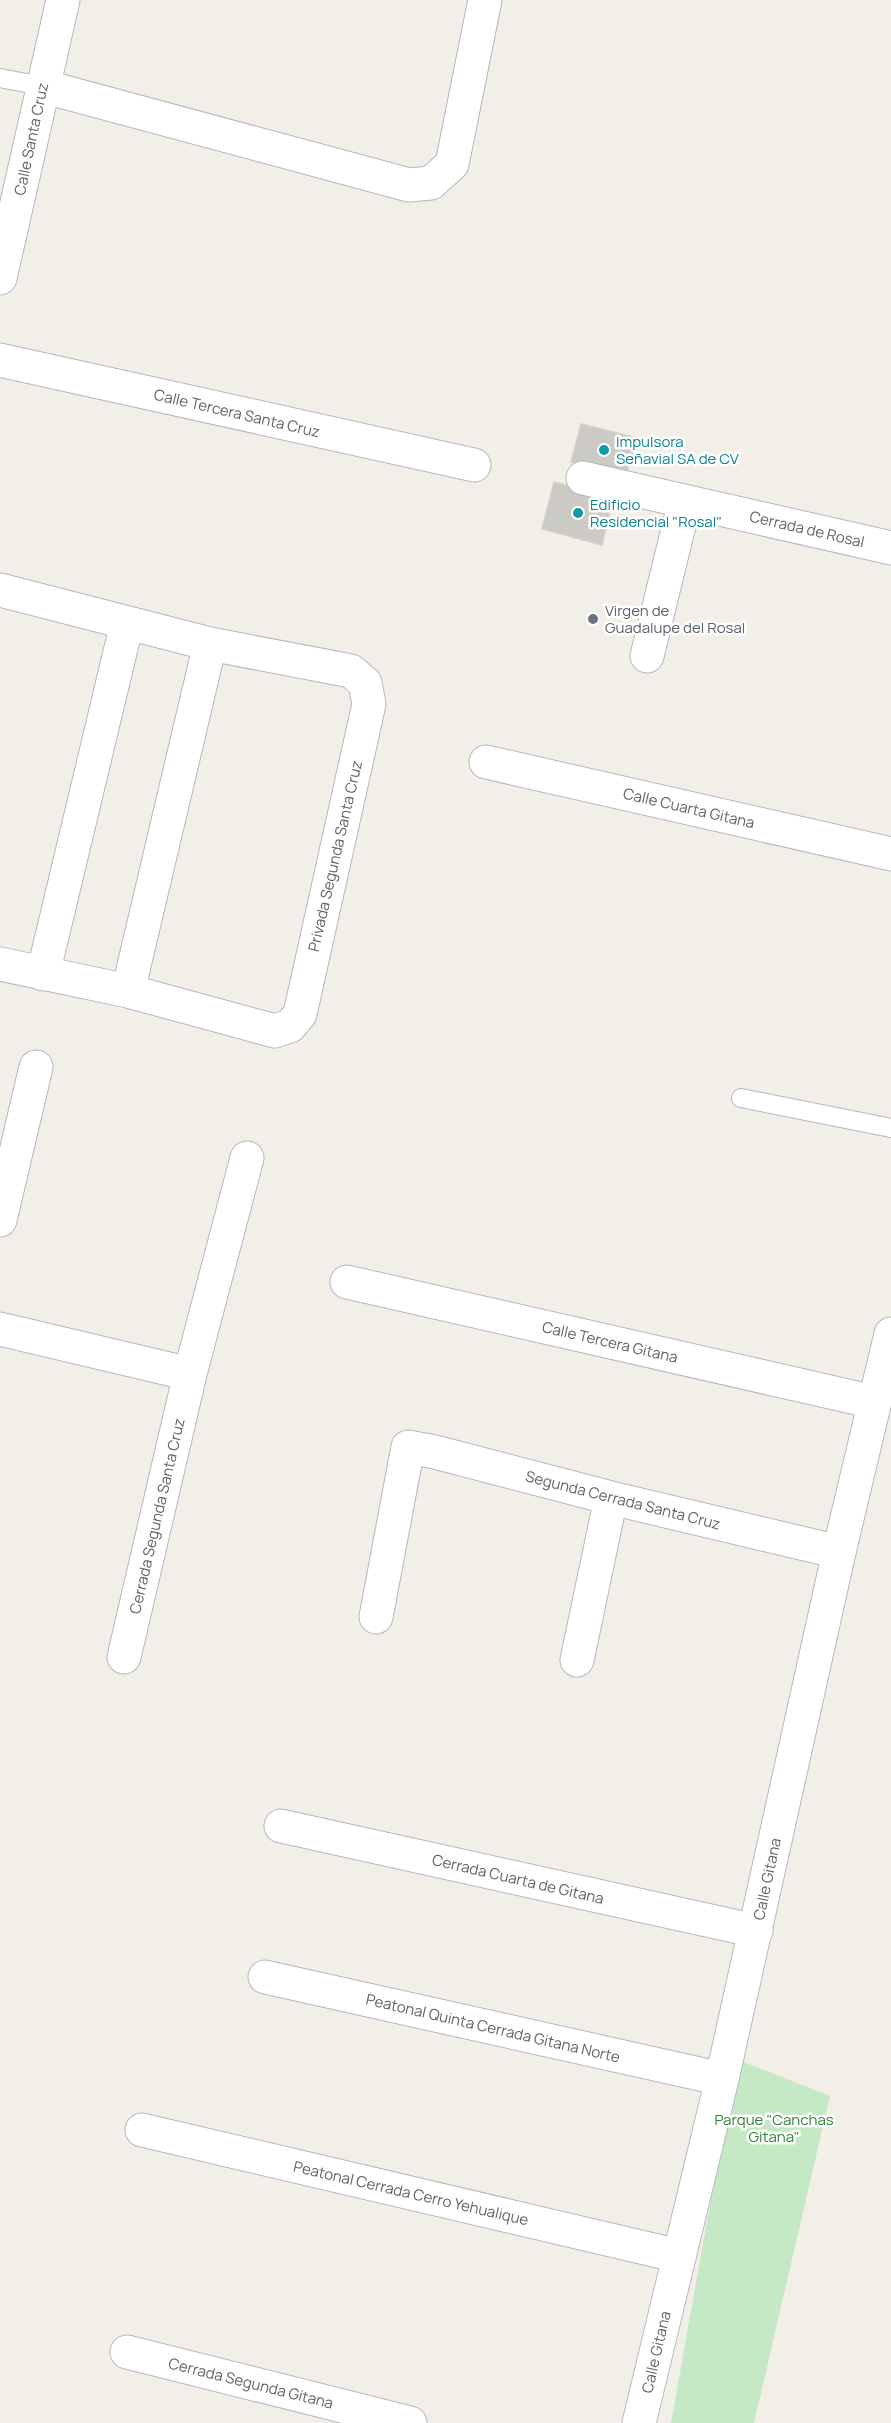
<svg xmlns="http://www.w3.org/2000/svg" width="891" height="2423" font-family="Manrope,sans-serif">
  <style>
    .green { fill: #c5e8c5 }
    .building { fill: #cccac5; stroke: #d6d1c6; stroke-width: 1.5 }
    .lines { fill: none; stroke-linecap: round; stroke-linejoin: round }
    .lane-casing { stroke: #b5b8bc; stroke-width: 20 }
    .street-casing { stroke: #b5b8bc; stroke-width: 35 }
    .secondary-casing { stroke: #b6babf; stroke-width: 35 }
    .lane { stroke: #fff; stroke-width: 18 }
    .street { stroke: #fff; stroke-width: 33 }
    .secondary { stroke: #fff; stroke-width: 33 }
    .culture-dot { fill: #0f9aa8; stroke: #fff; stroke-width: 2 }
    .worship-dot { fill: #6b7280; stroke: #fff; stroke-width: 2 }
    .labels { text-anchor: middle; dominant-baseline: central; stroke-width: 5; stroke-linejoin: round; paint-order: stroke }
    .street-label { font-size: 15px; fill: #5f6368; stroke: #fff }
    .culture-label { font-size: 15px; fill: #0d838f; stroke: #fff; text-anchor: start }
    .worship-label { font-size: 15px; fill: #5b616d; stroke: #fff; text-anchor: start }
    .park-label { font-size: 15px; fill: #348238; stroke: #fff }
  </style>
  <rect width="100%" height="100%" fill="#f1efe8"/>
  <!-- green -->
  <path class="green" d="M736,2059l94,37 -76,327h-83z"/>
  <!-- building -->
  <path class="building" d="M581,424l57,14 -12,37 -55,-13z
    M554,482l59,15 -11,48 -60,-16z"/>
  <g class="lines">
    <defs>
      <path id="lane" d="M0,78l42,8
        M741,1098l150,30"/>
      <path id="street" d="M42,86l367,99 22,-2 21,-19 33,-164
        M0,278l63,-278
        M0,360l474,105
        M583,478l308,70
        M0,590l210,54 141,27 14,12 4,21 -69,310 -10,12 -15,5 -147,-40 -128,-27
        M647,656l38,-155
        M486,762l405,92
        M43,974l84,-351
        M128,991l82,-347
        M0,1220l36,-153
        M347,1282l527,120
        M0,1329l190,45
        M376,1617l32,-170 27,5 176,46 228,54
        M124,1657l66,-283 57,-216
        M577,1660l34,-162
        M281,1826l475,105
        M265,1977l457,102
        M142,2130l537,126
        M127,2352l283,71"/>
      <path id="secondary" d="M639,2423l83,-344 117,-527 52,-218"/>
    </defs>
    <!-- lane casing -->
    <use href="#lane" class="lane-casing"/>
    <!-- street casing -->
    <use href="#street" class="street-casing"/>
    <!-- secondary casing -->
    <use href="#secondary" class="secondary-casing"/>
    <!-- lane -->
    <use href="#lane" class="lane"/>
    <!-- street -->
    <use href="#street" class="street"/>
    <!-- secondary -->
    <use href="#secondary" class="secondary"/>
  </g>
  <!-- markers -->
  <g class="culture-dot">
    <circle cx="604" cy="450" r="6"/>
    <circle cx="578" cy="513" r="6"/>
  </g>
  <circle class="worship-dot" cx="593" cy="619" r="6"/>
  <g class="labels">
    <!-- street labels -->
    <g class="street-label">
      <text transform="translate(31 139) rotate(-78)">Calle Santa Cruz</text>
      <text transform="translate(237 413) rotate(13)">Calle Tercera Santa Cruz</text>
      <text transform="translate(807 529) rotate(13)">Cerrada de Rosal</text>
      <text transform="translate(689 808) rotate(13)">Calle Cuarta Gitana</text>
      <text transform="translate(335 856) rotate(-77)">Privada Segunda Santa Cruz</text>
      <text transform="translate(610 1342) rotate(13)">Calle Tercera Gitana</text>
      <text transform="translate(623 1500) rotate(14)">Segunda Cerrada Santa Cruz</text>
      <text transform="translate(157 1516) rotate(-77)">Cerrada Segunda Santa Cruz</text>
      <text transform="translate(518 1879) rotate(13)">Cerrada Cuarta de Gitana</text>
      <text transform="translate(767 1879) rotate(-78)">Calle Gitana</text>
      <text transform="translate(493 2028) rotate(13)">Peatonal Quinta Cerrada Gitana Norte</text>
      <text transform="translate(411 2193) rotate(13)">Peatonal Cerrada Cerro Yehualique</text>
      <text transform="translate(656 2352) rotate(-77)">Calle Gitana</text>
      <text transform="translate(251 2383) rotate(14)">Cerrada Segunda Gitana</text>
    </g>
    <!-- culture labels -->
    <g class="culture-label">
      <text x="616" y="441">Impulsora<tspan x="616" dy="17">Señavial SA de CV</tspan></text>
      <text x="590" y="504">Edificio<tspan x="590" dy="17">Residencial "Rosal"</tspan></text>
    </g>
    <!-- worship labels -->
    <g class="worship-label">
      <text x="605" y="610">Virgen de<tspan x="605" dy="17">Guadalupe del Rosal</tspan></text>
    </g>
    <!-- park labels -->
    <g class="park-label">
      <text x="774" y="2119">Parque "Canchas<tspan x="774" dy="17">Gitana"</tspan></text>
    </g>
  </g>
</svg>
